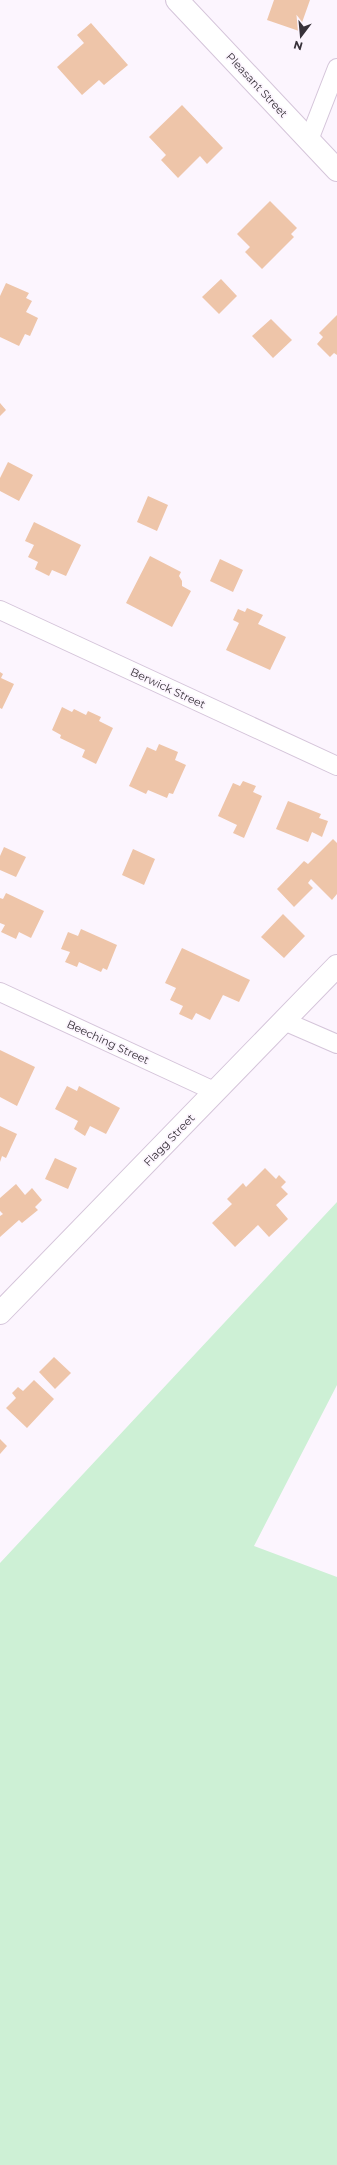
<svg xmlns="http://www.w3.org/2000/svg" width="337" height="2165" font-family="Montserrat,sans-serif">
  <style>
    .green { fill: #cdf0d5 }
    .building { fill: #eec5a9 }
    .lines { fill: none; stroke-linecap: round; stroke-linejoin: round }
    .street-casing { stroke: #d5c5da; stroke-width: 20 }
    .secondary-casing { stroke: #d5c5da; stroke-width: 24 }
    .street { stroke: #fff; stroke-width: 18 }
    .secondary { stroke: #fff; stroke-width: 22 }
    .labels { text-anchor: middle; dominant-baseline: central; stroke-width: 3.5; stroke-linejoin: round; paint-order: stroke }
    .street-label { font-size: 11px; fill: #373139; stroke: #fcf5fe }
  </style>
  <rect width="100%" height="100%" fill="#fcf5fe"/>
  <!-- green -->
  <path class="green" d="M337,1202v183l-83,161 83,31v588h-337v-602z"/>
  <!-- building -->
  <path class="building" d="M274,0h36l-11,31 -32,-11z
    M91,23l37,42 -24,20 -5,-5 -17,15 -25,-28 27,-24 -7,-8z
    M182,105l41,43 -16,16 -7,-8 -22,22 -17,-18 5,-5 -17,-18z
    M270,201l27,27 -6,6 3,3 -32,32 -17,-17 5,-5 -13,-13z
    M221,279l16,17 -18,18 -17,-17z
    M6,283l23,10 -3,5 6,3 -6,11 12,6 -8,18 -5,-2 -6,12 -19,-9v-41z
    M337,315v40l-3,-2 -4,4 -13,-13 6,-7 -4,-4z
    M271,319l21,21 -19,18 -21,-22z
    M0,403l6,7 -6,6z
    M8,462l25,13 -14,26 -19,-10v-13z
    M148,496l20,9 -11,26 -20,-9z
    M34,522l47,23 -15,31 -14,-6 -3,6 -14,-7 3,-7 -10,-5 6,-12 -9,-4z
    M150,556l31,16 -2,4 3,5v5l9,5 -19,36 -46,-24z
    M220,559l23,11 -10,22 -23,-11z
    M247,608l16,7 -5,9 28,13 -16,33 -44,-20 13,-27 -6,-3 5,-11 7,3z
    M0,672l3,2 -2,4 13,6 -12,25 -2,-1z
    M62,707l10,5 2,-3 12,6 2,-4 13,6 -2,4 14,7 -17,36 -14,-7 3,-7 -25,-12 1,-3 -9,-5z
    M159,744l19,8 -3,8 11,5 -13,29 -4,-1 -2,5 -19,-8 -2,4 -17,-8 18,-39 9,4z
    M243,781l13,5 -3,6 9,4 -18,42 -11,-5 4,-8 -19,-9 15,-33 7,3z
    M288,801l33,13 -2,4 9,3 -6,16 -10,-5 -4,10 -32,-13z
    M333,839l4,4v51l-5,6 -21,-21 -3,4 5,5 -19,19 -17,-18 27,-28 4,3z
    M4,847l22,10 -10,20 -16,-7v-14z
    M133,849l22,10 -11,26 -22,-10z
    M6,893l38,18 -13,27 -12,-6 -3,7 -15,-7 4,-7 -5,-2v-25l3,1z
    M283,914l22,22 -21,22 -23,-21z
    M81,929l36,16 -10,25 -4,-2 -2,4 -22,-10 -2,5 -12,-5 5,-10 -9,-3 7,-17 10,4z
    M182,948l68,32 -11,22 -16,-7 -13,25 -14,-7 -4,7 -13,-6 4,-8 -13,-6 6,-12 -11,-5z
    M0,1050l35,17 -18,39 -17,-9z
    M67,1086l10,5 2,-5 41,22 -14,26 -16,-8 -5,10 -11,-7 4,-8 -23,-12z
    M0,1126l17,8 -11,24 -4,-2 -2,6z
    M55,1158l22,10 -9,21 -23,-10z
    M265,1168l11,11 3,-4 7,7 -5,5 7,7 -12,11 12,14 -19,18 -11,-12 -23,22 -23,-24 20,-19 -5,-5 16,-16 3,4z
    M16,1184l9,11 7,-7 10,12 -7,7 3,3 -16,13 -3,-3 -19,17v-21l3,-2 -3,-3v-13z
    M54,1357l17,16 -16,16 -16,-17z
    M34,1380l20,19 -27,29 -21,-20 10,-10 -4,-5 6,-6 5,4z
    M0,1439l7,7 -7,8z"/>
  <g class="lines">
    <defs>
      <path id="street" d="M309,140l28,-72
        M0,610l337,156
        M0,992l216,100
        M284,1021l53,23"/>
      <path id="secondary" d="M177,0l160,170
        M0,1313l337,-347"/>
    </defs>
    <!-- street casing -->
    <use href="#street" class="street-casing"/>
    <!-- secondary casing -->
    <use href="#secondary" class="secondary-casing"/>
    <!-- street -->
    <use href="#street" class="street"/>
    <!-- secondary -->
    <use href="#secondary" class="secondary"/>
  </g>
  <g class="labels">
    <!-- street labels -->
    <g class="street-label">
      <text transform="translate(257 85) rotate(47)">Pleasant Street</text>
      <text transform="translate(168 688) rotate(25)">Berwick Street</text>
      <text transform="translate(108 1042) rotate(25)">Beeching Street</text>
      <text transform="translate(169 1140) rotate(-46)">Flagg Street</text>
    </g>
  </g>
  <!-- north arrow -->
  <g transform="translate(301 36) rotate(196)" stroke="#fcf5fe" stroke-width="3" paint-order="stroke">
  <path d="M0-3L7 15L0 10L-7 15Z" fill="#373139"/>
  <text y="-6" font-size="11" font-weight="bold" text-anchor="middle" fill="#373139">N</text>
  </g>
</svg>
